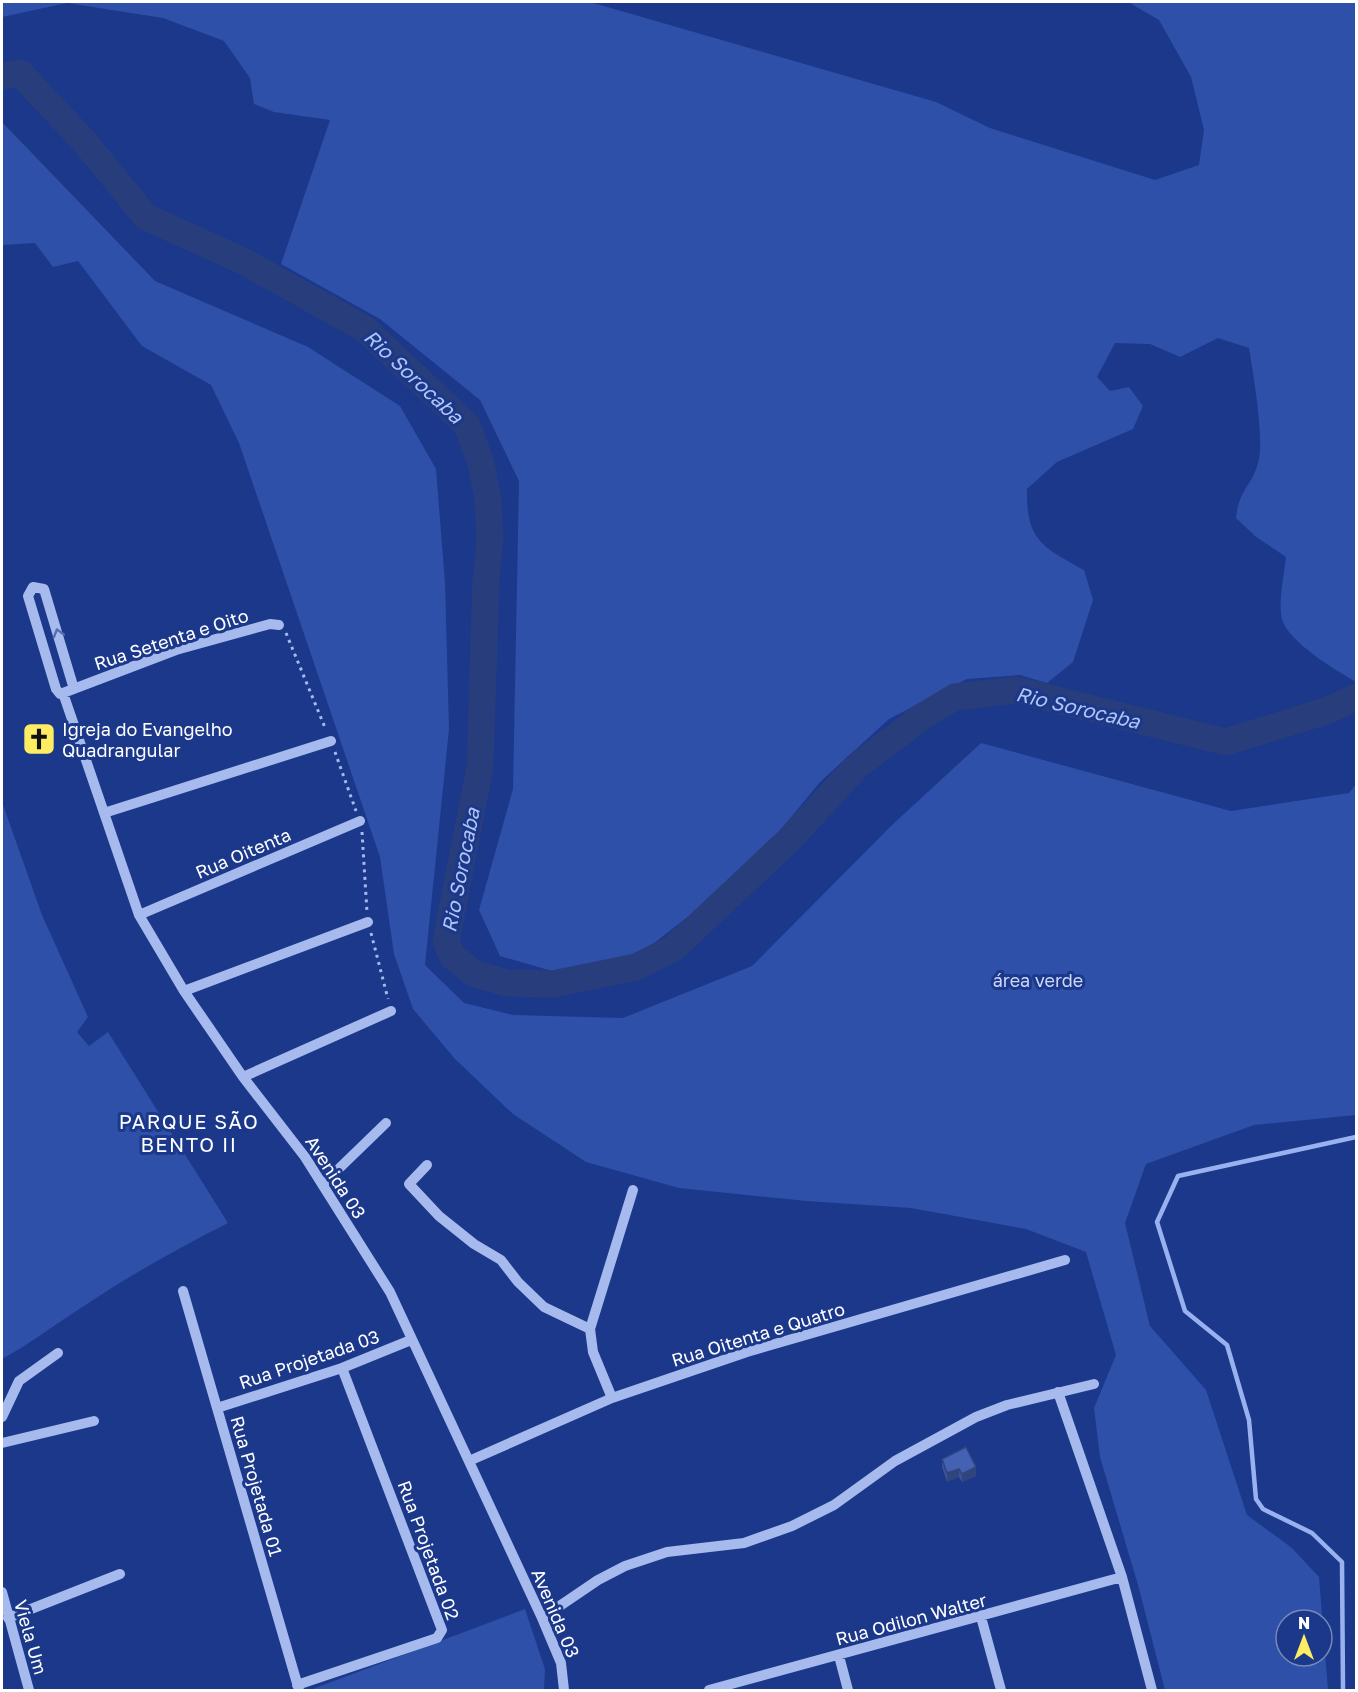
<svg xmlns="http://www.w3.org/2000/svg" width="1358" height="1692" font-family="'Golos Text',sans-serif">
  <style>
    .green { fill: #2e50a9; fill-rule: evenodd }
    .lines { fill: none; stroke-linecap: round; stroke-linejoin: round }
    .stream { stroke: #99b2ef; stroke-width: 4.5 }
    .river { stroke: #283e7c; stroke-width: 27 }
    .path { stroke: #a6baed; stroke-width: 3; stroke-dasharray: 3 4.5; stroke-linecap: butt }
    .minor { stroke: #a6baed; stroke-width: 10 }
    .wall { fill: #3a539a }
    .shaded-wall { fill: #30447d }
    .building { fill: #4461b3; stroke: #30447d; stroke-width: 1.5 }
    .oneway { stroke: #536cb2 }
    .labels { text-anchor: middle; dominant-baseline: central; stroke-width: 6; stroke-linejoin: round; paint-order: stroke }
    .street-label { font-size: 18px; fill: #fff; stroke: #1b388b }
    .poi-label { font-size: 18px; fill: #fff; stroke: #1b388b; text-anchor: start }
    .park-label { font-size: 18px; fill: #ccd8f9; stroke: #1b388b }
    .water-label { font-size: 20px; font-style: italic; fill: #b2c4f4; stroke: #1b388b }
    .neighbourhood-label { font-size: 20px; letter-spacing: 1.5px; fill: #fff; stroke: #1b388b }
  </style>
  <rect width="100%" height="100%" fill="#1b388b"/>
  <!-- green -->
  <path class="green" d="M2,2h588l346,100 54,26 165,52 44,-15 5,-35 -13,-53 -32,-57 -31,-18h228v680c-19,-11 -68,-40 -74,-63 -4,-18 2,-43 4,-62l-31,-21 -19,-18c3,-29 16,-32 22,-55 7,-23 -5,-89 -9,-115l-31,-10 -38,19 -30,-13 -35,-1 -18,34 13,14 19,-4 14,19 -10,23 -76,33 -30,27c-1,51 15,58 57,81l9,30 -20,62 -26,21 -27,-8 -53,4 -78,40 -69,63 -41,50 -62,62 -82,64 -83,13 -52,-15 -21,-46 34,-121 6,-308 -39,-81 -100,-81 -99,-55 49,-144 -56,-8 -20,-8 -4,-26 -26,-37 -61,-23 -96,-15 -65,14z
    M2,122l153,159 153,66 92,59 36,63 9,114 4,146 -24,236 39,38 49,12 110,3 129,-52 140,-141 89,-82 250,68 118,-18 7,-9v331l-102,10 -108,39 -21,59 25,103 56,64 41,125 45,33 27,29 9,113h-163l-27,-105 -38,-128 -6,-49 22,-53 -30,-103 -60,-23 -115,-21 -104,-7 -128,-13 -93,-26 -73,-48 -58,-55 -42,-50 -19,-55 -14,-97 -141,-414 -28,-58 -69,-39 -64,-85 -25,6 -18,-24 -33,2zM1286,1620h36v36h-36z
    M2,802l40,113 46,102 -11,15 12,14 19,-14 120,191c-49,25 -96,51 -141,81 -29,18 -55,39 -85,55z
    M525,1609l20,60 -1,21h-234z"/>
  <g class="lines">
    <!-- stream -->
    <path class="stream" d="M1343,1690l-1,-128 -30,-29 -49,-24 -7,-10 -7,-79 -22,-75 -42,-34 -28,-89 21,-46 178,-39"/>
    <!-- river -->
    <path class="river" d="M2,76l18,-3 63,67 63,77 97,44 122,68 102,96 14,38 7,37 2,40 -4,40 -6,187 -34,174 6,15 23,18 32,9 46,1 83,-17 38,-19 115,-108 68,-74 66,-50 32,-19 62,-7 209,52 103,-32 27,-13"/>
    <!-- path -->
    <path class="path" d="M286,633l40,97
      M335,752l21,59
      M362,832l5,80
      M371,933l17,66"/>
    <!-- minor -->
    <path class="minor" d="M74,689l-30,-100 -11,-2 -5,9 28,93 4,5 3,-1 113,-43 94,-26 9,1
      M63,693l76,222 45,76 59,86 62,80 85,135 152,326 19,45 3,27
      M104,813l227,-72
      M139,915l221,-94
      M184,991l184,-69
      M243,1077l148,-66
      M427,1165l-18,19 30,32 35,28 27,16 17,22 26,25 46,22
      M323,1184l63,-61
      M183,1291l116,399
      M1058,1392l64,185 30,113
      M612,1398l-19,-46 -3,-23 43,-139
      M217,1408l125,-40 69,-28
      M2,1417l17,-36 39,-28
      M2,1443l92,-22
      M469,1461l143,-63 135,-46 318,-92
      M2,1592l27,98
      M981,1617l20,73
      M8,1618l112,-44
      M542,1618l56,-38 27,-14 42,-14 77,-9 48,-17 42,-21 61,-44 81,-44 31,-12 87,-21
      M839,1656l9,34
      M297,1685l140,-47 5,-8 -100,-262
      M709,1690l413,-113"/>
  </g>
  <!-- wall -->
  <path class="wall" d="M942,1459l34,17 -14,6 -3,-5 -12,5 -5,-15z"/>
  <!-- shaded-wall -->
  <path class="shaded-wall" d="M976,1467v9l-14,6v-8z
    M959,1469v8l-12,5v-9z"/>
  <!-- building -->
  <path class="building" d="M966,1447l10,20 -14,7 -3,-5 -12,4 -5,-14z"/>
  <!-- one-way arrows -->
  <defs><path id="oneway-chevron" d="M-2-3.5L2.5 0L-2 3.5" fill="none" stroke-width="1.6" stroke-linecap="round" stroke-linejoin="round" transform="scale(1.5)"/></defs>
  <use class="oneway" href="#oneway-chevron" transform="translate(58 633) rotate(-106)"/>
  <!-- icons -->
  <defs>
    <symbol id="church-square" viewBox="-11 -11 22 22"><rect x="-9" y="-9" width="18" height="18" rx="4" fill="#feed63" stroke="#1b388b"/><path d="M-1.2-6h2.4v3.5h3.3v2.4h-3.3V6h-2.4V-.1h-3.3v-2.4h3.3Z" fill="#111"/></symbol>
  </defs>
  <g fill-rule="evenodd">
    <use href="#church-square" x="20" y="720" width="38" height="38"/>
  </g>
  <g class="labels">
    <!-- street labels -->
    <g class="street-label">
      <text transform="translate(171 639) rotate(-18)">Rua Setenta e Oito</text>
      <text transform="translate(243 853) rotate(-23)">Rua Oitenta</text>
      <text transform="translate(336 1177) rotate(57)">Avenida 03</text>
      <text transform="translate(758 1334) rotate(-17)">Rua Oitenta e Quatro</text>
      <text transform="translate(309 1359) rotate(-19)">Rua Projetada 03</text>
      <text transform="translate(257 1486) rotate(74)">Rua Projetada 01</text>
      <text transform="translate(429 1550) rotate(70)">Rua Projetada 02</text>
      <text transform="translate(556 1613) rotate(67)">Avenida 03</text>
      <text transform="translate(911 1619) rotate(-15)">Rua Odilon Walter</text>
      <text transform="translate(31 1637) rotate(74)">Viela Um</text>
    </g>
    <!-- poi labels -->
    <g class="poi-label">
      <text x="62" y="729">Igreja do Evangelho<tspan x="62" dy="21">Quadrangular</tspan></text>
    </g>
    <!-- park labels -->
    <g class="park-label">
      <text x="1038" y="980">área verde</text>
    </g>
    <!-- water labels -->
    <g class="water-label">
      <text transform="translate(414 376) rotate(43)">Rio Sorocaba</text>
      <text transform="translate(1078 707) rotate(13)">Rio Sorocaba</text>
      <text transform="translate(460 870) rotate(-79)">Rio Sorocaba</text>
    </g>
    <!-- neighbourhood labels -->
    <g class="neighbourhood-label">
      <text x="189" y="1121">PARQUE SÃO<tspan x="189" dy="23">BENTO II</tspan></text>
    </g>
  </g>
  <!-- border -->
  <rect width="1358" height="1692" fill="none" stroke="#ffffff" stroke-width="6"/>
  <!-- north arrow -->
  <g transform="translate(1304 1638)"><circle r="28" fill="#1b388b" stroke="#7688b9" stroke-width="1.5"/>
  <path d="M0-4.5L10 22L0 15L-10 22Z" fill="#feed63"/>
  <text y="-9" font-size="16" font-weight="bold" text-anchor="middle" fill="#ffffff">N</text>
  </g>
</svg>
